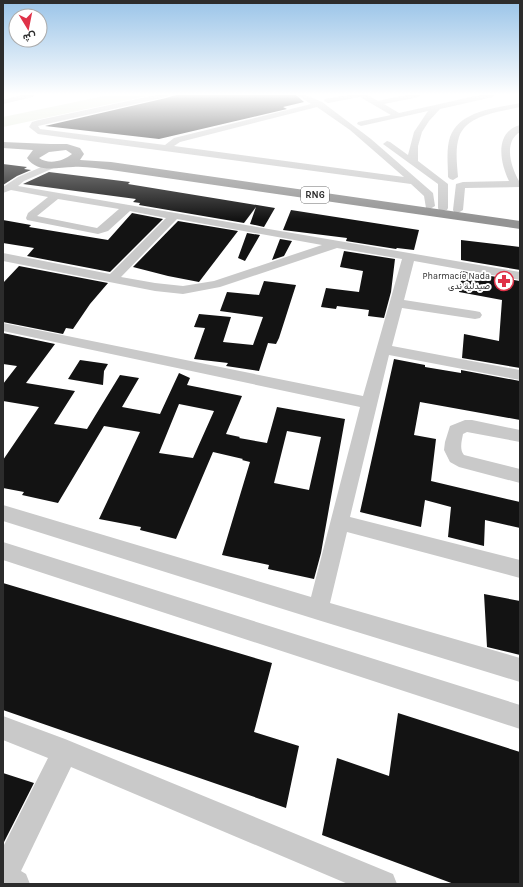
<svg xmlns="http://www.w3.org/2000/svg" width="523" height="887" font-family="Karla,Vazirmatn,sans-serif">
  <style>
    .green { fill: #e3e9d9 }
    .building { fill: #131313; fill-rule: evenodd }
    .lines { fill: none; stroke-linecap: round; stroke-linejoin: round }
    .minor { fill: #c9c9c9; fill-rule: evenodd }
    .highway { fill: #939393; fill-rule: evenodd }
    .labels { text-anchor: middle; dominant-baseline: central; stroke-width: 4; stroke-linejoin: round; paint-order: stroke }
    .far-poi-label { font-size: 9px; fill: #2c2c2c; stroke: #fff; text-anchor: end }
    .shield { fill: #fff; stroke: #6b6b6b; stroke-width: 1 }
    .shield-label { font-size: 10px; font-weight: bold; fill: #2c2c2c }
  </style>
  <rect width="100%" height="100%" fill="#fff"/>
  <!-- green -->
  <path class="green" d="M109,95h43l-149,32v-10z"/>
  <!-- building -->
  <path class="building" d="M176,95h120l8,7 -21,5 4,2 -128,30 -114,-13 121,-28z
    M3,164l24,3 -3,2 7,1 -14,6 -14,9z
    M49,172l81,10 -2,2 147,24 -11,19 -14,-3 6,-17 -12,16 -105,-18 1,-2 -7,-1 3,-3 -113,-15z
    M291,210l128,20 -5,20 -17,-2 -1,1 -50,-8 1,-3 -64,-8z
    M132,213l31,6 -53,53 -83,-16 7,-8 -31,-5v-23l28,5 -2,2 79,13z
    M178,221l60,10 -39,51 -31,-6 -35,-9z
    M247,233l13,2 -15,26 -7,-3z
    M280,239l12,2 -8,15 -12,4z
    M461,240l59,7v23l-59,-10z
    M344,251l51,8 -4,33 -7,26 -16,-2 1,-6 -32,-4 -1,3 -15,-2 5,-19 33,4 4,-21 -23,-4z
    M19,266l89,17 -18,21 -17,25 -7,-1 -3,6 -60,-12v-39z
    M461,271l59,10v87l-58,-10 2,-24 35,7 3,-41 -43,-8 2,-12z
    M264,281l32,4 -17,53 -3,6 -8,-1 -9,28 -33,-5 2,-3 -34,-4 11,-31 -11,-1 5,-13 32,3 -8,25 30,3 10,-28 -43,-6 7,-19 32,3z
    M3,333l52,11 -29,39 49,8 -21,33 33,5 33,-54 19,3 -17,29 38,7 19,-41 11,5 -3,7 55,11 -16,38 14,3 -1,1 28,5 10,-36 68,12 -24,134 -7,26 -46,-10 1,-4 -47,-10 28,-93 -8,-2 1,-1 -30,-7 -37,87 -36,-9 1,-3 -42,-8 41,-87 -36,-6 -46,77 -36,-8 2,-3 -21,-4v-28l36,-53 -36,-6v-17l14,-18 -14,-2zM179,404l35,7 -21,47 -34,-5zM287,431l34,6 -12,53 -35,-7z
    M394,359l31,6v2l36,6v-3l59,11v39l-100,-18 -6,33 22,4 -5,42 89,21v26l-35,-8 -1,26 -36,-9 3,-30 -26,-7 -4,27 -61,-15z
    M80,360l28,4 -4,7 -1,14 -35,-6z
    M3,583l269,80 -18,69 45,14 -13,62 -283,-98z
    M484,594l36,7v54l-33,-8z
    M398,713l122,39v132h-66l-132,-49 15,-77 52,18z
    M3,773l31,10 -31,61z"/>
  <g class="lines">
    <!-- minor -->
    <path class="minor" d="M21,95h13l-1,2 -30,7v-4z
      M156,95h14l-4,2 -128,29 2,3 125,16 9,-7 137,-34 -14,-9h9l16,7 49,37 62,54 2,13 -5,3 -4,-1 -2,-12 -13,-12 -373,-50 -9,-7 3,-5 7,-2zM317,107l33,23 54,47 -230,-31 6,-4z
      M348,95h19l11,6 28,-6h14l-1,2 -35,7 15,9 81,-18h14l-1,2 -53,12 -11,12 -7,11 -4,14v15l30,23v24l-1,2h-8l-1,-2v-24l-55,-40 4,-3 3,1 18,13 6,-23 14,-21 -67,15 -4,-2 1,-2 33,-7 -31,-18 -32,6 -4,-2 1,-2z
      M520,103v4c-20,5 -53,7 -61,30 -4,12 -2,27 -1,40l-5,3 -3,-1 -2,-2c0,-13 -2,-28 2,-40 10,-27 46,-29 70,-34z
      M520,125v7c-17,10 -9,35 -1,49h1v6l-55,1 -2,22 -5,3 -4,-1 -1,-2 3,-26 7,-2 46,-1c-9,-18 -15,-49 11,-56z
      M53,162l5,3 -2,2 -32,14 -6,5 502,86v8l-106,-19 -10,39 71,11 5,1 2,3 -2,3 -5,1 -73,-11 -10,38 128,24v10l-131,-25 -39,162 170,43v18l-173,-46 -17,71 190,55v24l-202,-62 -315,-99v-16l308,92 49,-190 -357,-76v-8l360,73 39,-137 -65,-11 -117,39 -37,7 -28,-3 -152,-30v-8l107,21 56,-56 -36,-7 -22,20 -10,3 -71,-14 -1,-2 2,-5 20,-16 -37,-7 -8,3v-6l15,-10zM58,199l61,10 -22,19 -60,-12zM177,219l145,26 -108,36 -31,5 -28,-3 -34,-6z
      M465,420h7l48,10v12l-53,-10 -4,2c-1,6 -4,15 1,21l56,14v14l-61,-16 -9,-5 -6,-12 1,-8 5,-16z
      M3,542l517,163v24l-517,-169z
      M3,716l62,23 328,135 4,10h-49l-277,-117 -50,104 5,3 4,10h-27v-37l45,-89 -45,-18z"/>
    <!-- highway -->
    <path class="highway" d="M3,142l47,2h17l13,4 4,6 -4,6 31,2 409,59v8l-409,-59c-12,-1 -25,-4 -38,-3 -15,0 -35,7 -46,-9l6,-8 -30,-2zM66,150l6,4c-8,7 -23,11 -33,4l10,-6z"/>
  </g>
  <!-- sky -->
  <linearGradient id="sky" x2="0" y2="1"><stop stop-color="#9ac4e8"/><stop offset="0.43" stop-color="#fff"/><stop offset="1" stop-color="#fff" stop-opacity="0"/></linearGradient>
  <rect width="523" height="219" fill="url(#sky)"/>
  <!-- icons -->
  <defs>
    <symbol id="pharmacy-ring" viewBox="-11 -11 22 22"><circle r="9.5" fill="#fff" stroke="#df3248" stroke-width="1.5"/><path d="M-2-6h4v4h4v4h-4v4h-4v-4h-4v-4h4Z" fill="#df3248"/></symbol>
  </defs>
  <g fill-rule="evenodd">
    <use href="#pharmacy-ring" x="493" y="270" width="22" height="22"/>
  </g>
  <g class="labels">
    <!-- far-poi labels -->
    <g class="far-poi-label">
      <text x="490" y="276">Pharmacie Nada<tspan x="490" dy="10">صيدلية ندى</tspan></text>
    </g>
    <!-- shield labels -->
    <rect class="shield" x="301" y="187" width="28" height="16" rx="3"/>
    <g class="shield-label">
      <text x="315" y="195">RN6</text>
    </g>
  </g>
  <!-- border -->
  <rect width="523" height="887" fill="none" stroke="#2c2c2c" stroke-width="8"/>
  <!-- north arrow -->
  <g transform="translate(28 28) rotate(170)"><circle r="19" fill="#ffffff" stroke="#ababab"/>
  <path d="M0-3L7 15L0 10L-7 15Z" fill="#df3248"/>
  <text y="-6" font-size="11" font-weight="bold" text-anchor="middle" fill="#2c2c2c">ش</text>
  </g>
</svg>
